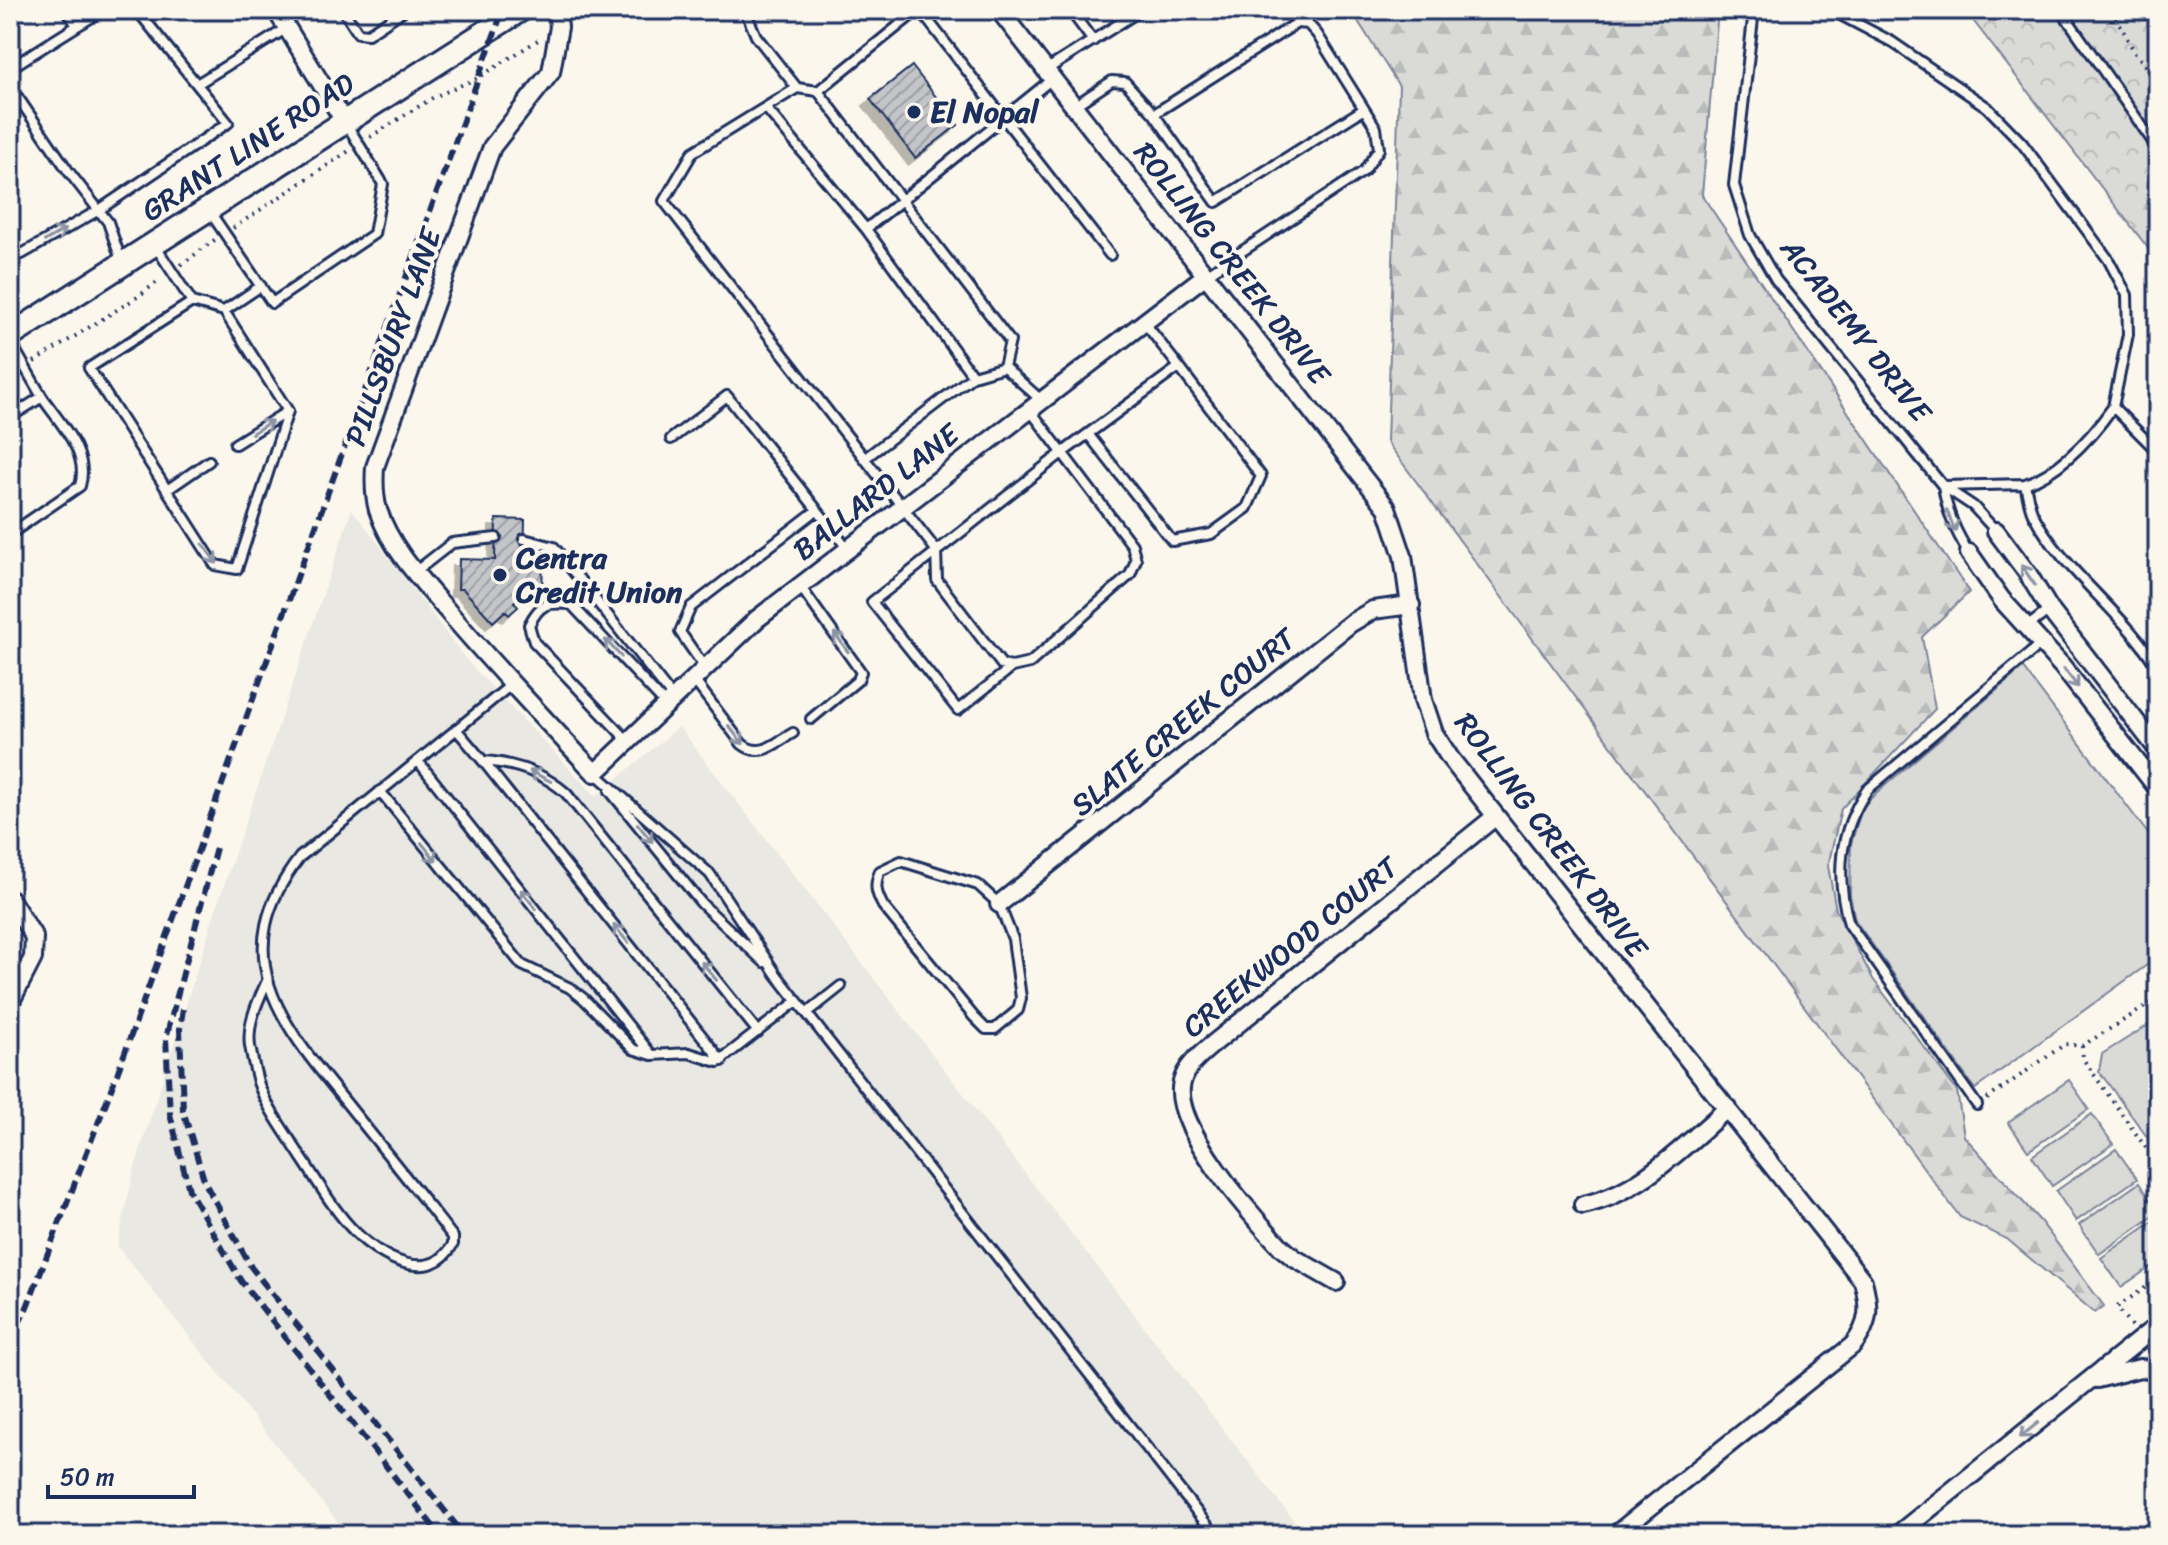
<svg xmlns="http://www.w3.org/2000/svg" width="2168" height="1545" font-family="Sriracha,sans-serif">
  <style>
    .built { fill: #eae8e2 }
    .grass { fill: #dadad7; stroke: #7a849a; stroke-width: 2 }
    .forest { fill: url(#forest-firs); stroke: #7a849a; stroke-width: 2 }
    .park { fill: url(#park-crowns); stroke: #7a849a; stroke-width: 2 }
    .building { fill: url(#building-hatch); stroke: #1b2f5e; stroke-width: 2; filter: url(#shadow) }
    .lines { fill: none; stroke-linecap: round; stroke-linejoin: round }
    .service-casing { stroke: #1b2f5e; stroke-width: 14 }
    .minor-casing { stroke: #1b2f5e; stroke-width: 22 }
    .secondary-casing { stroke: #1b2f5e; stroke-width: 28 }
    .path { stroke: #1b2f5e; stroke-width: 4; stroke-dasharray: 2 6; stroke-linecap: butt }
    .service { stroke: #fbf7ec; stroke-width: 8 }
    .minor { stroke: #fbf7ec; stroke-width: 16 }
    .secondary { stroke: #fbf7ec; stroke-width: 22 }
    .rail { stroke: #1b2f5e; stroke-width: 6; stroke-dasharray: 12 6; stroke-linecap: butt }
    .oneway { stroke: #8b93a5 }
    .poi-dot { fill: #1b2f5e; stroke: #fbf7ec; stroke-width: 3 }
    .labels { text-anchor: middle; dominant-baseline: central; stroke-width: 8; stroke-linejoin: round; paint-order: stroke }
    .poi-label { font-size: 30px; font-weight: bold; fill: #1b2f5e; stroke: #fbf7ec; text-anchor: start }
    .street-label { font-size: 30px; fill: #1b2f5e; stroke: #fbf7ec }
  </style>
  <defs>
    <pattern id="forest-firs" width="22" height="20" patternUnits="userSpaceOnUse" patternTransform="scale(2)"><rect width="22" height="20" fill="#dadad7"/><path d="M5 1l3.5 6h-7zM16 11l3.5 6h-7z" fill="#babbbb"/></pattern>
    <pattern id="park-crowns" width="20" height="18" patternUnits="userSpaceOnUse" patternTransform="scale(2)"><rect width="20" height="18" fill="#dadad7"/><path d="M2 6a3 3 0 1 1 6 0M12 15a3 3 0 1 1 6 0" fill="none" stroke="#babbbb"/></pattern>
    <pattern id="building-hatch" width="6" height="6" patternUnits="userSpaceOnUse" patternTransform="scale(2)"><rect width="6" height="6" fill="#c3c5c9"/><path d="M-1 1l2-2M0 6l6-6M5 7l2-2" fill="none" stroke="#9ea0a6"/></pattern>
    <filter id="shadow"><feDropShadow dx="-7" dy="7" stdDeviation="0" flood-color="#0004"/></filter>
  </defs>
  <rect width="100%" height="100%" fill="#fbf7ec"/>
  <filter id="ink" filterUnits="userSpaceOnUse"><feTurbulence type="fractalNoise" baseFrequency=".0125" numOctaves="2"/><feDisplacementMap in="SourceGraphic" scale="16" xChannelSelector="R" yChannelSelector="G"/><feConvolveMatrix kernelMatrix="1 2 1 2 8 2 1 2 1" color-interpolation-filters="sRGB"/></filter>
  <g filter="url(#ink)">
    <!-- built -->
    <path class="built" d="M352,509l116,153 128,134 83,-69 626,808h-957l-231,-289 17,-76 83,-264z"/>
    <!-- grass -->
    <path class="grass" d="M2023,668l135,179v110l-183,132 -120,-169 -5,-25 1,-51 11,-36 13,-14z
      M2158,1019v133l-59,-81 3,-17z
      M2069,1080l20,29 -61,42 -20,-29z
      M2092,1114l21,30 -61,42 -20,-30z
      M2116,1149l21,30 -61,42 -20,-30z
      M2139,1183l19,30 -59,41 -20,-29z
      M2158,1218v44l-37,25 -20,-29z"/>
    <!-- forest -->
    <path class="forest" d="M1351,10h367l-16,185 267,397 -47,45 13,72 -94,100 -13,57 8,44 37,69 84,112 7,45 77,86 63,84 -9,7 -88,-74 -47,-22 -573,-775 12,-356z"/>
    <!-- park -->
    <path class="park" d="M1965,10h193v251z"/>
    <!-- building -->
    <path class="building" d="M912,66l46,59 -43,33 -45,-59z
      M496,519l29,1 -1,41 19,1 -1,30h-16l-12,10 4,5 -9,8 -4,-4 -12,11 -30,-33h-5l1,-30 36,1z"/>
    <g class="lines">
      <defs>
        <path id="service" d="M343,10l15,23 10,1 36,-24
          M745,10l11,26 41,52 -104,64 -29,49 272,349 1,30 65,85 10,2 18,-4 100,-88 6,-15 -4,-15 -102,-135
          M920,10l190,245
          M1070,10l23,31
          M1754,10l-20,175 16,50 26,45 167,206 30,20 23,25
          M1831,10l61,32 95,65 35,36 86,116 19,36 1,39 -15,73 45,45
          M2061,10l97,139
          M77,26l27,-16
          M10,68l67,-42 -10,-16
          M1046,70l95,-60
          M197,84l90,-56
          M10,86l59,86 39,50 14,41
          M797,88l21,3 100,-81
          M818,91l192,250 -6,26
          M1074,106l38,-25 13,1 29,32 143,-91 11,1 9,10 59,94 3,21 -15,22 -158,104
          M766,108l100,121
          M1154,114l62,88 148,-93
          M208,209l64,94 102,-69 9,-50 -37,-61
          M154,244l38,58 -103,66 126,197 22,4 51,-158 -64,-100 -32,-9
          M10,249l12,5 77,-44 129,-87 -91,-113
          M224,311l37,-25
          M10,341l32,56 -32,20
          M1041,400l-37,-33 -31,9 -107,-147 186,-150
          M1088,434l84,107 39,-7 36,-26 14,-32 -82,-109
          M671,439l56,-43 121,153
          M235,444l53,-33
          M864,459l109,-83
          M2025,484c37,-13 66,-46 88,-77
          M1943,486l82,-2c2,9 4,21 8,30 31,59 91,97 125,155
          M1943,486c4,26 12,45 26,67
          M167,490l42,-29
          M10,534l70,-48c10,-34 -20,-62 -38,-89
          M524,539l30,8 119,151
          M415,572l37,-29 44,-5
          M800,586l61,86 -3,8 -47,39
          M2027,627l22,-17
          M1012,667l-54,43 -86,-108 190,-149 117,-86 -35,-45
          M705,668l-25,-36 11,-25 126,-97
          M694,680l48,64c19,15 33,-1 51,-11
          M456,729l27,32c31,2 59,11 83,32l192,239
          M628,741l-94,-99 -5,-17c11,-22 18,-23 42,-21l95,101
          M418,761l233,293
          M483,761l239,300
          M595,773l115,101 66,100 439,561
          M380,791l142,174 48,23 14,11 49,50 19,6 37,-2 29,9 79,-61
          M610,791l92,113 62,58
          M901,861l77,24 21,19 14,35 8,59 -3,12 -23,19h-9l-12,-12 -91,-111c-7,-13 -9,-21 -3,-35z
          M267,981c-9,20 -20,42 -17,65 2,11 5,25 8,36 9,27 28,51 43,75 17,25 33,54 54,75 25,25 75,54 98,12v-7l-25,-32
          M807,1013l34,-27
          M1977,1105l-128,-181c-14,-49 -10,-92 18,-134l174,-146
          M425,1201c-27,-34 -54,-67 -81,-101 -65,-79 -119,-146 -44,-243l212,-173"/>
        <path id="minor" d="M276,10l68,111
          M557,10l2,17 -8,45 -59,75 -117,320c-1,15 -1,29 3,43 13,40 46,73 73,105 46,54 95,106 144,158l162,-154 449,-344
          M999,10l388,498 16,48 20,144 11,33 16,25 413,523c7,26 7,43 -10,64l-238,190
          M1996,531l32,43 22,36 108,140
          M1969,553l33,47 60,66 96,123
          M10,899l24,38 -1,21 -23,45
          M999,904l352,-281 22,-13 38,-5
          M1583,1205c58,-12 101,-60 145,-97
          M1336,1282l-42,-24 -12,-10c-29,-31 -112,-123 -100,-166 4,-16 18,-27 31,-38l283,-228
          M2097,1379l43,-11 18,2
          M1897,1535l261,-210"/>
        <path id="secondary" d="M10,336l510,-326"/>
      </defs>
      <!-- service casing -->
      <use href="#service" class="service-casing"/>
      <!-- minor casing -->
      <use href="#minor" class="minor-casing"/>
      <!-- secondary casing -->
      <use href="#secondary" class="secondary-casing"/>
      <!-- path -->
      <path class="path" d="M2112,10l23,43 23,27
        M573,19l16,-9
        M370,137l64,-40 44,-19 60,-38
        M233,228l116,-77
        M181,265l35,-26
        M34,362l105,-66 22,-17
        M2082,1046l1,13 75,106
        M1987,1099l78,-55 17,2 76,-47
        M2131,1326l-14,-19 41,-28"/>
      <!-- service -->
      <use href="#service" class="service"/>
      <!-- minor -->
      <use href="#minor" class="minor"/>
      <!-- secondary -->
      <use href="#secondary" class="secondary"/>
      <!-- rail -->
      <path class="rail" d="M216,848l-50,190 4,76 19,76 52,91 199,254
        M183,1009l-3,20 3,81 22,73 46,84 213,268
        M10,1342l17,-35 90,-233 386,-1064"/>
    </g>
    <!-- one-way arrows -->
    <defs><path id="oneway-shaft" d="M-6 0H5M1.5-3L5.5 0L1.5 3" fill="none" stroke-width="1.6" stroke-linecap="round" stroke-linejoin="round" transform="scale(2)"/></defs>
    <g class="oneway">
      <use href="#oneway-shaft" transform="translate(55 235) rotate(-30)"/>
      <use href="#oneway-shaft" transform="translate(262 427) rotate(-32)"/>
      <use href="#oneway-shaft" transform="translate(1951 521) rotate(68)"/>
      <use href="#oneway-shaft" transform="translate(210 554) rotate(54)"/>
      <use href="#oneway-shaft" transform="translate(2028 575) rotate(-124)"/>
      <use href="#oneway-shaft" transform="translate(841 642) rotate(-126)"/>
      <use href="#oneway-shaft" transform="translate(613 648) rotate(-133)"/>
      <use href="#oneway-shaft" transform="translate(2071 678) rotate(52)"/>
      <use href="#oneway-shaft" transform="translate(736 735) rotate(51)"/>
      <use href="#oneway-shaft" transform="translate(540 776) rotate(-153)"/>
      <use href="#oneway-shaft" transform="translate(645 833) rotate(51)"/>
      <use href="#oneway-shaft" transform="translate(429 852) rotate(51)"/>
      <use href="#oneway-shaft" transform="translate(528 899) rotate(-128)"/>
      <use href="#oneway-shaft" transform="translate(621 934) rotate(-129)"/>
      <use href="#oneway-shaft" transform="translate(709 971) rotate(-129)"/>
      <use href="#oneway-shaft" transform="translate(2029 1430) rotate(141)"/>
    </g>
  </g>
  <!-- markers -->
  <g class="poi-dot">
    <circle cx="914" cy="112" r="8"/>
    <circle cx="500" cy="575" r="8"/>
  </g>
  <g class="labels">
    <!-- poi labels -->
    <g class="poi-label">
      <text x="930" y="112">El Nopal</text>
      <text x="516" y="558">Centra<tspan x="516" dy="34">Credit Union</tspan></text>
    </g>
    <!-- street labels -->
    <g class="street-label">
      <text transform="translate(248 147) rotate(-33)">GRANT LINE ROAD</text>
      <text transform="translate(1232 263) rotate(52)">ROLLING CREEK DRIVE</text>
      <text transform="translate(1856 330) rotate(52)">ACADEMY DRIVE</text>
      <text transform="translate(393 337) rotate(-70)">PILLSBURY LANE</text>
      <text transform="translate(876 492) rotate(-38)">BALLARD LANE</text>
      <text transform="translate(1183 722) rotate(-39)">SLATE CREEK COURT</text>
      <text transform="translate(1551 835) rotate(53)">ROLLING CREEK DRIVE</text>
      <text transform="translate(1290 947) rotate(-39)">CREEKWOOD COURT</text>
    </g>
  </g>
  <!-- margin -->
  <rect width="2168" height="1545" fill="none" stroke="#fbf7ec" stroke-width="40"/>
  <rect x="20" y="20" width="2128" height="1505" fill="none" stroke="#1b2f5e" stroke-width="3" filter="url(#ink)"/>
  <!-- scale -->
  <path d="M48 1485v12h146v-12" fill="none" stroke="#1b2f5e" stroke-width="4"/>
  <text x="60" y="1485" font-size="24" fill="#1b2f5e" stroke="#fbf7ec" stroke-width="6" paint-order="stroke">50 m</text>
</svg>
